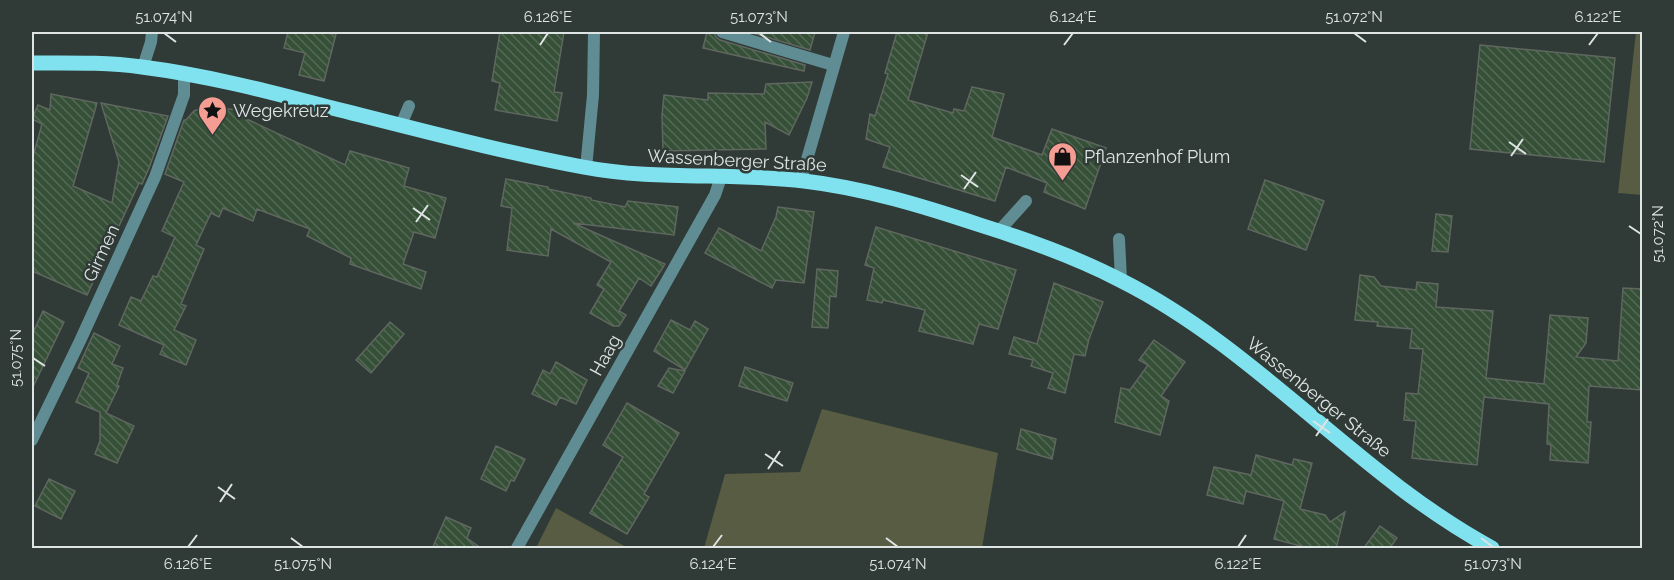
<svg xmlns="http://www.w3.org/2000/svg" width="1674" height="580" font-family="Raleway,sans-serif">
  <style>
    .green { fill: #575c42 }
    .building { fill: url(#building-back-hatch); stroke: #5f675f; stroke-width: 1.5 }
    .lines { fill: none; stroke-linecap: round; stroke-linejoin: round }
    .service { stroke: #608d93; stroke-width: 12 }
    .minor { stroke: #608d93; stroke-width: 12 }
    .primary { stroke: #81e2ef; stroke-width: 15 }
    .ticks { fill: none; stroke: #dee4e3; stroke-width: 2 }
    .labels { text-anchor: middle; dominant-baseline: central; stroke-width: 5; stroke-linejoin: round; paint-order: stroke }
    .poi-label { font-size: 18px; fill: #dee4e3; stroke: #303a37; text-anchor: start }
    .street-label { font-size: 18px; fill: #dee4e3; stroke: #303a37 }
    .neatline { fill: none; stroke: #dee4e3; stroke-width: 2 }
    .ticks-label { font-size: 15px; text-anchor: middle; fill: #dee4e3 }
  </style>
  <defs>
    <pattern id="building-back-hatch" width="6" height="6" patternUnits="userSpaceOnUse" patternTransform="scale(1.5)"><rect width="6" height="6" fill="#365038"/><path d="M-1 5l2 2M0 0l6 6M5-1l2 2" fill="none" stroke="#536955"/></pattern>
  </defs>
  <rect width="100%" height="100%" fill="#303a37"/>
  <!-- green -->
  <path class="green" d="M1636,32h6v163l-24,-2z
    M822,409l176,44 -16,95h-278l21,-74 75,-2z
    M556,508l72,40h-92z"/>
  <!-- building -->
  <path class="building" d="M288,32h36l12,2 -12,47 -25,-6 6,-22 -21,-5z
    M500,32h64l-10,60 8,1 -5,28 -62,-11 5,-27 -8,-2z
    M707,32h7l2,5 4,3 85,25 -1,6 -101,-23z
    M749,32h66l-5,18z
    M897,32h31l-20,68 45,13 1,-4 10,2 8,-24 32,7 -12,43 50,18 10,-26 54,19 -21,61 -41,-17 3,-9 -41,-16 -11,34 -112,-34 7,-20 -24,-8 4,-25 5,2 13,-42 -3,-1z
    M1480,45l135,13 -11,104 -134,-13z
    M812,82l-5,16 -18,37 -24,-13 1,27 -103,2 -1,-36 2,-20 44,5v-7l56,1 2,-10z
    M51,94l46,9 -24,83 39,17 7,-41 -18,-59 67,13 -19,52 -7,16 -3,-1 -52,112 -55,-24v-111l10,-36 -10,-5 6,-14 12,5z
    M205,107l35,3 -2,5 107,50 5,-14 59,17 -5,18 42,12 -11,40 -21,-6 -11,32 23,8 -5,17 -71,-25 1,-6 -44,-22 3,-7 -53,-20 -4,12 -30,-13 -4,9 -8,-4 -15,32 8,4 -23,55 5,2 -12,24 22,10 -10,25 -26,-11 4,-9 -45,-20 12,-28 10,4 12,-25 4,1 18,-40 -13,-6 22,-49 -19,-8 19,-54h2l8,-9z
    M506,179l42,8v2l43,9v2l34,7 3,-6 50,6 -4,28 -101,-12 92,41 -14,22 -12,-8 -20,33 7,4 -7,11h-6l-23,-13 14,-24 -7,-4 14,-23 -60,-33 -3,27 -41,-6 5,-42 -11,-2z
    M1265,180l59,21 -18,49 -58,-21z
    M778,207l36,5 -10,71 -28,-3 -4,8 -67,-35 14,-25 42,23 15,-34z
    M1436,214l16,2 -4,36 -16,-1z
    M876,227l140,43 -18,59 -19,-5 -6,20 -54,-13 6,-21 -42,-10 -1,3 -15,-3 7,-32 -9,-3z
    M817,269l21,2 -2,26 -6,-1 -2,32 -16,-1z
    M1360,275l14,2 7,9 35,4 1,-8 21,2 -2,23 57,4 -7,67 58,6 6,-69 38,3 -2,25 -10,14 42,4 5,-73 19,1 -1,67h1v34l-53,-4 -2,36h4l-3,41 -38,-3 1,-15 -4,-1 2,-40 -65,-7 -7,68 -65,-7 4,-37 -12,-1 2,-27 12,1 5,-45 -13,-1 2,-19 -35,-3 1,-4 -23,-2z
    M1054,283l49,19 -14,37 -4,17 -11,-2 -9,39 -17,-5 5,-15 -22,-7 2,-6 -24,-6 5,-17 23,7z
    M43,311l21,11 -32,67v-54z
    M671,320l19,10 5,-9 13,8 -23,41 -31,-19z
    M390,322l14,12 -33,39 -15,-13z
    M94,333l26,13 -8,18 11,4 -6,17 2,1 -13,27 28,13 -17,37 -22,-9 5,-13v-29l-24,-10 13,-29 -11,-5z
    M1154,340l31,22 -24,34 8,5 -9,34 -45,-13 6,-34 9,2 18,-25 -9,-5z
    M556,362l31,18 -11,24 -16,-7 -4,8 -24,-11 11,-24 7,4z
    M745,367l48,16 -6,18 -48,-15z
    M669,368l16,3 -12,22 -15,-7z
    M627,403l52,30 -35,61 5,3 -22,37 -37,-21 33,-56 -20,-12z
    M1021,429l35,10 -4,20 -35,-10z
    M496,446l29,13 -11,22 -3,-1 -5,11 -25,-12z
    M1256,455l36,10 2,-6 18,4 -12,46 25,6 5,7 15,-10 -9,37h-24l-38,-10 10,-38 -38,-10 -3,13 -36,-9 7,-28 37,8z
    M49,479l26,12 -14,28 -26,-13z
    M446,517l25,11 -4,10 15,11h-50z
    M1380,526l17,12 -8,11h-26z"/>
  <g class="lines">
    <!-- service -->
    <path class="service" d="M722,32l111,33
      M401,125l8,-19
      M586,168l7,-73 1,-63
      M999,231l27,-30
      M1119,239l2,41"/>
    <!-- minor -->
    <path class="minor" d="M143,67l8,-25 1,-10
      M801,180l43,-148
      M32,440l48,-99 75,-164 29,-82v-21
      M517,548l198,-353 6,-18"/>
    <!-- primary -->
    <path class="primary" d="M32,63c37,0 73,-1 110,4 63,8 125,24 186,40 85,21 169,44 255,60 73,14 147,5 221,14 60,7 119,25 176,44 48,15 96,32 140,55 138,69 237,195 372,268"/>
  </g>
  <!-- ticks -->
  <path class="ticks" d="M164,33l12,9M759,33l12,9M1354,33l12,9M540,45l8,-12M1064,45l9,-12M1589,45l9,-12M1509,142l17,12M1511,156l12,-17M961,175l17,12M964,189l12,-17M413,208l17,12M416,222l12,-17M1629,226l12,8M33,358l12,8M1313,421l17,12M1316,436l12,-17M765,454l18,12M768,469l12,-18M218,487l17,12M220,502l12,-18M291,538l12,9M886,538l12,9M1481,538l12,9M188,547l9,-12M713,547l9,-12M1238,547l8,-12"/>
  <!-- icons -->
  <defs>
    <symbol id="sight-pin" viewBox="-11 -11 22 30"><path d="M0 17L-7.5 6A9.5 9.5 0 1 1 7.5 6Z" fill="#f59c93" stroke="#303a37"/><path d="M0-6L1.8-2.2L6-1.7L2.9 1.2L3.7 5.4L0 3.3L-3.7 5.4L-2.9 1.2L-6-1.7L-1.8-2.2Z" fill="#111"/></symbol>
    <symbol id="shop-pin" viewBox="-11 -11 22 30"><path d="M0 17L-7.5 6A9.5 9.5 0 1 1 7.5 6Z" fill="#f59c93" stroke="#303a37"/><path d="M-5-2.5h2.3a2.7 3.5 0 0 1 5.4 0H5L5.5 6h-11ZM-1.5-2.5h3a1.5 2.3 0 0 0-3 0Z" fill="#111"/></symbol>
  </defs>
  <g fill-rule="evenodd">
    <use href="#sight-pin" x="196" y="94" width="33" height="45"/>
    <use href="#shop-pin" x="1046" y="140" width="33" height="45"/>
  </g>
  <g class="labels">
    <!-- poi labels -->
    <g class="poi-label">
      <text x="233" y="110">Wegekreuz</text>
      <text x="1084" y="156">Pflanzenhof Plum</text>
    </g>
    <!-- street labels -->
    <g class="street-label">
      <text transform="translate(737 160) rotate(3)">Wassenberger Straße</text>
      <text transform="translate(101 253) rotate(-65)">Girmen</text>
      <text transform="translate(605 355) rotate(-61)">Haag</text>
      <text transform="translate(1319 397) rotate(39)">Wassenberger Straße</text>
    </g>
  </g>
  <!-- border -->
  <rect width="1674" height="580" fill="none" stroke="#303a37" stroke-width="66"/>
  <rect x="33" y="33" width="1608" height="514" class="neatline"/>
  <g class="ticks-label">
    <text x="164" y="22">51.074°N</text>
    <text x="548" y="22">6.126°E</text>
    <text x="759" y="22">51.073°N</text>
    <text x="1073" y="22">6.124°E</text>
    <text x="1354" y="22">51.072°N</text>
    <text x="1598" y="22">6.122°E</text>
    <text transform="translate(1658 234) rotate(-90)" y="5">51.072°N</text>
    <text transform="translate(16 358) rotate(-90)" y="5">51.075°N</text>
    <text x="188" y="569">6.126°E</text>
    <text x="303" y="569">51.075°N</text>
    <text x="713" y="569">6.124°E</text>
    <text x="898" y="569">51.074°N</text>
    <text x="1238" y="569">6.122°E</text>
    <text x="1493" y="569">51.073°N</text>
  </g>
</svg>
